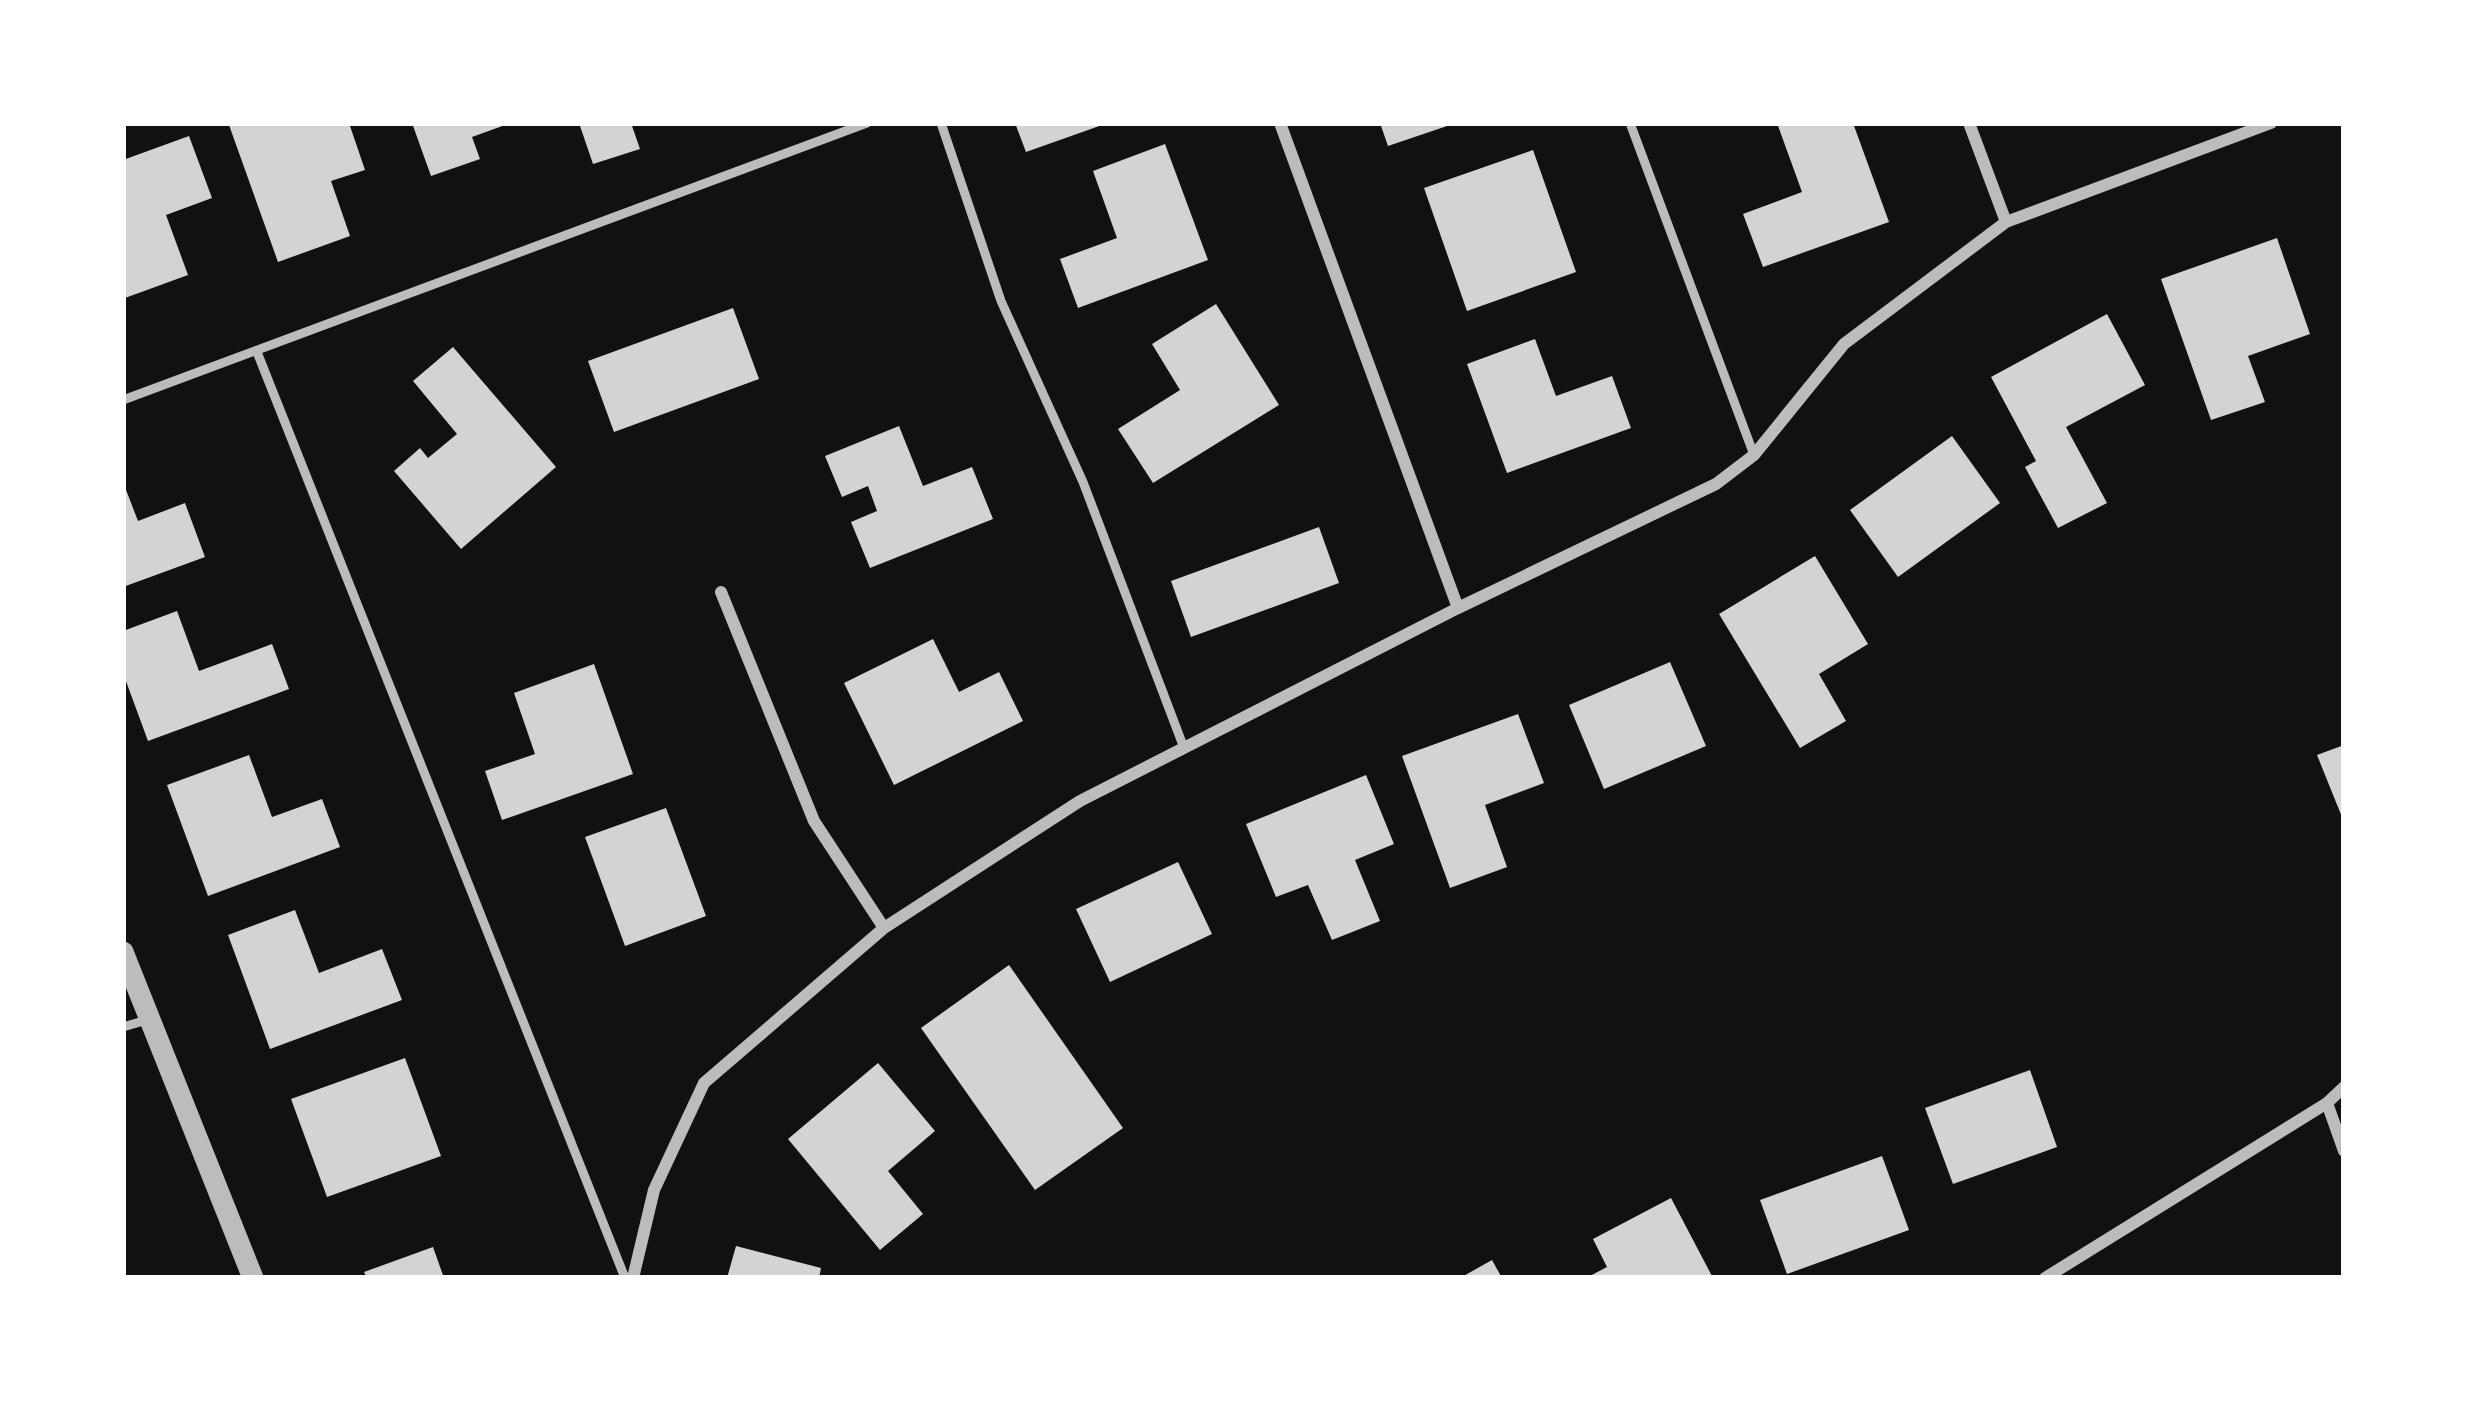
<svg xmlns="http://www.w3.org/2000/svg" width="2467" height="1401" font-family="'Fira Sans Condensed',sans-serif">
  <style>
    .building { fill: #d3d3d3 }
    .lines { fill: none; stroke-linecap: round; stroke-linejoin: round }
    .service { stroke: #bcbcbc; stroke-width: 9 }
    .minor { stroke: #bcbcbc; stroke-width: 12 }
    .tertiary { stroke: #bcbcbc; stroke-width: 21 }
  </style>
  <rect width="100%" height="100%" fill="#111"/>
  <!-- building -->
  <path class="building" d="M234,123h115l16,47 -34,11 19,55 -72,26 -49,-137z
    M412,123h96v1l-36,13 8,22 -49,17z
    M579,123h52l9,26 -47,15z
    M1015,123h90v1l-79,28z
    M1380,123h73v1l-65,22z
    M1777,123h76l36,99 -126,45 -20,-53 59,-22z
    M189,136l23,62 -46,17 22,60 -63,23 -2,-138z
    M1165,144l43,116 -130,48 -18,-49 57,-21 -24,-67z
    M1533,150l43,122 -109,39 -43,-123z
    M2277,238l33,96 -62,22 17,46 -54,18 -50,-141z
    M1216,304l63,101 -126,78 -35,-54 62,-39 -28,-46z
    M733,308l26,71 -145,53 -26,-71z
    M2107,314l38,71 -79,42 41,76 -49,25 -33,-61 11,-6 -45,-84z
    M1535,339l21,57 56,-20 19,52 -124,45 -40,-109z
    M453,347l103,120 -95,82 -67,-78 26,-23 8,10 29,-24 -44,-53z
    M899,426l24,60 49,-19 21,52 -123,49 -19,-46 26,-11 -9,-25 -26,11 -17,-41z
    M1952,436l48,67 -102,74 -48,-67z
    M123,482l15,39 47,-18 20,54 -82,30z
    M1319,527l20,56 -148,54 -20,-56z
    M1815,556l53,88 -49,30 27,47 -46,27 -81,-134z
    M177,611l22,60 73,-27 17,45 -141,52 -25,-68v-42z
    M933,639l26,53 40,-20 24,49 -129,64 -50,-102z
    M1670,662l36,84 -102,43 -35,-84z
    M594,664l39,110 -131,46 -17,-49 50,-17 -21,-61z
    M1518,714l26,69 -59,22 22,62 -57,21 -48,-132z
    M2344,745v77l-27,-67z
    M249,755l23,62 50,-18 18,48 -132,49 -41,-111z
    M1366,775l28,69 -39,16 25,61 -48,19 -24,-55 -32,12 -30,-73z
    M666,808l40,108 -81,30 -40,-109z
    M1178,862l34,72 -102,48 -34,-73z
    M295,910l24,63 63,-24 20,51 -132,49 -42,-114z
    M1009,965l114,163 -88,62 -114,-162z
    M405,1058l36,98 -114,41 -36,-98z
    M878,1063l57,68 -47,40 35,43 -43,36 -92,-111z
    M2030,1070l27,77 -104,37 -28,-76z
    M1882,1156l27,74 -122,44 -27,-74z
    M1671,1198l42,80h-127l21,-11 -14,-28z
    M736,1246l85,22 -2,10h-92z
    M433,1247l11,31h-77l-3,-6z
    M1492,1260l10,18h-42z"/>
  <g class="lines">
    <!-- service -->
    <path class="service" d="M941,123l60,178 82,181 101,266
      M1630,123l124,332
      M257,352l368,926
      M123,400l744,-277
      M123,1027l27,-8"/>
    <!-- minor -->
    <path class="minor" d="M1280,123l178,485
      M1969,123l37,99
      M721,592l93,229 70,107
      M2327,1103l17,48
      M633,1278l21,-88 50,-107 180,-155 196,-127 378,-193 258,-124 38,-29 90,-111 162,-122 265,-99
      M2045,1278l282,-175 17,-16"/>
    <!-- tertiary -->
    <path class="tertiary" d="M123,952l130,326"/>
  </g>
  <!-- border -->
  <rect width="2467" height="1401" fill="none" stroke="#ffffff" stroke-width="252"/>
</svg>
